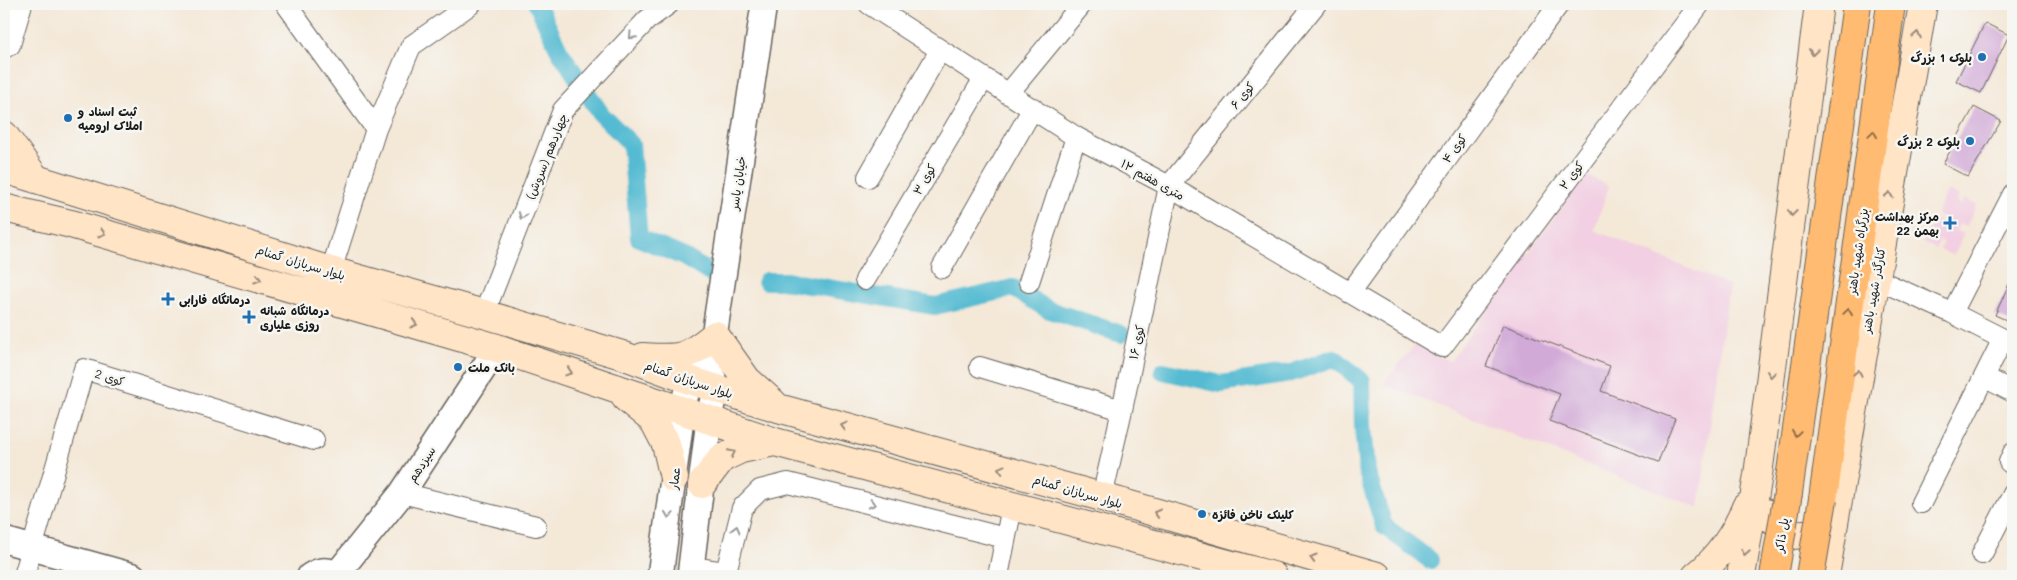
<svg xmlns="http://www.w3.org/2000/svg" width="2017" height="580" font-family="Mali,'Playpen Sans Arabic',sans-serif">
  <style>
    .built { fill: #f2cfe2 }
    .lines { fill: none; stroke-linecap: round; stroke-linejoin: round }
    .canal { stroke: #54bbd2; stroke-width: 18 }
    .building { fill: #d2aad8 }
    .minor-casing { stroke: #68635d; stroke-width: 22 }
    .tertiary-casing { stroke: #68635d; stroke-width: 28 }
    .secondary-casing { stroke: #68635d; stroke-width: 30 }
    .trunk-casing { stroke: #68635d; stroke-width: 30 }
    .minor { stroke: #fff; stroke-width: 20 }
    .tertiary { stroke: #fff; stroke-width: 25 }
    .secondary { stroke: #ffe4c6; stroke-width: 28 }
    .trunk { stroke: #ffbb71; stroke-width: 28 }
    .trunk-bridge-casing { stroke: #68635d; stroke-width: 30; stroke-linecap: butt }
    .trunk-bridge { stroke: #ffbb71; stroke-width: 28 }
    .oneway { stroke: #998a7a }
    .oneway2 { stroke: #999 }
    .oneway3 { stroke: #8e6c46 }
    .poi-dot { fill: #1f6fb2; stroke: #f6f6f2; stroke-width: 2 }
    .labels { text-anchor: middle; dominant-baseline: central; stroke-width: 5; stroke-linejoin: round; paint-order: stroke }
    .poi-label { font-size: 12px; font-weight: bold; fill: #1c1c1c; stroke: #f6f6f2; text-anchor: start }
    .street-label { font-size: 12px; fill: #1c1c1c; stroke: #f6f6f2 }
  </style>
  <rect width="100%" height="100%" fill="#f6f6f2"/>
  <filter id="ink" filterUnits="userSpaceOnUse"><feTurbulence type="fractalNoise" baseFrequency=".02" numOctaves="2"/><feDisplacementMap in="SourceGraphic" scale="10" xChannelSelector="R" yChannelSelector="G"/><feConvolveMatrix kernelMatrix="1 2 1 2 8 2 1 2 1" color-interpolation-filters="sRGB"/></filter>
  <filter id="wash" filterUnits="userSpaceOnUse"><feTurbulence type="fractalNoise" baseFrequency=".0096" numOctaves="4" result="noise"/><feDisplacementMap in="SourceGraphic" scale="20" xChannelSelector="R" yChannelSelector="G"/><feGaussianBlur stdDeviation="1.12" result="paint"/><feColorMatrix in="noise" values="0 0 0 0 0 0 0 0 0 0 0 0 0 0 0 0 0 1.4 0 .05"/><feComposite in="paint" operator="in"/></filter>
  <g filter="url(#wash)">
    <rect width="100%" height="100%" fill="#f4e8d7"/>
    <!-- built -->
    <path class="built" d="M1585,175l24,11 -15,44 135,55 -30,223 -316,-124 32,-39 35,16z
      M1948,190l11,6 -3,6 5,3 3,-6 13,6 -11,22 -7,-3 -3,6 8,4 -11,22 -13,-7 3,-7 -3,-2 -5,9 -12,-7 11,-23 7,4 3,-5 -8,-4z"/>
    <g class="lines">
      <!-- canal -->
      <path class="canal" d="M537,4l22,46 42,64 30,30 8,94 45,19 26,16
        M766,281h19l150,25 78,-18 36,22 72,24
        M1163,371l58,13 70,-11 43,-15 28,23 1,45 4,46 17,54 46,34"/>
    </g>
    <g id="blocks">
      <!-- building -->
      <path class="building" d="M1985,23l24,12 -28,58 -25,-12z
        M1974,107l27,14 -33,56 -25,-13z
        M2013,275v48l-18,-8z
        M1503,325l107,41 -9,25 74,28 -17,43 -109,-41 11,-27 -74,-28z"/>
    </g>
  </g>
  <g filter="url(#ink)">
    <use href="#blocks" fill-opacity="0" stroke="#68635d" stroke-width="1"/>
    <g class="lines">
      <defs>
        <path id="minor" d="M286,4l90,125
          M869,4l207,133 93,49 273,161 258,-343
          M4,48l6,-3 12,-41
          M1008,94l74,-90
          M868,177l72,-127
          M942,268l91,-160
          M331,271l45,-142 35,-83 60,-42
          M1874,278l78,35 61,31
          M865,280l119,-202
          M1029,282l47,-145
          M1350,293l209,-289
          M1952,313l61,-119
          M484,314l79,-204 84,-90 22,-16
          M980,367l142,43
          M1984,377l29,15
          M2013,453l-4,9 4,3
          M402,493l134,33
          M1102,497l20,-87 47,-224 147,-182
          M1921,503l82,-164
          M1982,554l31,-60
          M691,567l34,5
          M24,576l60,-207 230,71
          M725,576l17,-68 18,-18 28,-7 217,55
          M998,576l14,-69"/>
        <path id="tertiary" d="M4,540l129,36
          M337,574l65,-81 95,-145
          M310,576c10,-7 19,-7 30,0
          M660,576l22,-164 7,-32 15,-12
          M690,576l19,-157 6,-31 -5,-25 54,-359"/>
        <path id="secondary" d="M4,135l32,44
          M4,169l327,102 153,43 138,41 67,25 89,28 324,89 275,79
          M4,208l67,16 426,124 278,94 498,134
          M643,357c39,2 41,3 72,-22l32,45 26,23
          M626,398l28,23 12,23 8,34
          M702,484l20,-26 19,-9 33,-7
          M1765,513l27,22 37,-3 3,-12
          M1696,576c22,-17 40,-43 50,-69
          M1741,576l17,-101 61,-471
          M1825,576l98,-572"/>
        <path id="trunk" d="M1788,493l69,-489
          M1823,499l68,-495"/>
      </defs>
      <!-- minor casing -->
      <use href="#minor" class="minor-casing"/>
      <!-- tertiary casing -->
      <use href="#tertiary" class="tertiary-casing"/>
      <!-- secondary casing -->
      <use href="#secondary" class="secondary-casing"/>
      <!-- trunk casing -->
      <use href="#trunk" class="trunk-casing"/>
      <!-- minor -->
      <use href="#minor" class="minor"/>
      <!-- tertiary -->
      <use href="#tertiary" class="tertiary"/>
      <!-- secondary -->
      <use href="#secondary" class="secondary"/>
      <!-- trunk -->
      <use href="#trunk" class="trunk"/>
      <defs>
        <path id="trunk-bridge" d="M1774,576l14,-83
          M1810,576l13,-77"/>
      </defs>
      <!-- trunk-bridge casing -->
      <use href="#trunk-bridge" class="trunk-bridge-casing"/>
      <!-- trunk-bridge -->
      <use href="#trunk-bridge" class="trunk-bridge"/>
    </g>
    <!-- one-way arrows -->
    <defs><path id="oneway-chevron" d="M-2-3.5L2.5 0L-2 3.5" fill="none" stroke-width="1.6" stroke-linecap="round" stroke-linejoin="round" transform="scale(1.25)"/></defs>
    <g class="oneway">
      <use href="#oneway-chevron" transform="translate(1917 35) rotate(-80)"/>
      <use href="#oneway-chevron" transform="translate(1813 52) rotate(97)"/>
      <use href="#oneway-chevron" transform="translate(1889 195) rotate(-80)"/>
      <use href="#oneway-chevron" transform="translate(1792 213) rotate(97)"/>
      <use href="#oneway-chevron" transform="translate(102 233) rotate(16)"/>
      <use href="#oneway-chevron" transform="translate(258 279) rotate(16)"/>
      <use href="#oneway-chevron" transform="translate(414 324) rotate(16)"/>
      <use href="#oneway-chevron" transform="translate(569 372) rotate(18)"/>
      <use href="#oneway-chevron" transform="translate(1858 373) rotate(-80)"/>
      <use href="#oneway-chevron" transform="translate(1771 374) rotate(97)"/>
      <use href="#oneway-chevron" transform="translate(844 426) rotate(-165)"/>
      <use href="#oneway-chevron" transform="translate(732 453) rotate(-26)"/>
      <use href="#oneway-chevron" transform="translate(1001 469) rotate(-165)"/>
      <use href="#oneway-chevron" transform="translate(1157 513) rotate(-164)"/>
      <use href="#oneway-chevron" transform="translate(1745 552) rotate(100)"/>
      <use href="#oneway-chevron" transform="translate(1313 558) rotate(-164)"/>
    </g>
    <g class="oneway2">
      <use href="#oneway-chevron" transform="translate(632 36) rotate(133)"/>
      <use href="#oneway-chevron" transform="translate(522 216) rotate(111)"/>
      <use href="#oneway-chevron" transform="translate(872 504) rotate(14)"/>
      <use href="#oneway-chevron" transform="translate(669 515) rotate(98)"/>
      <use href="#oneway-chevron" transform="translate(736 529) rotate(-76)"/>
    </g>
    <g class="oneway3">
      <use href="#oneway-chevron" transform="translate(1873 134) rotate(-82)"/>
      <use href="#oneway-chevron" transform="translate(1848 312) rotate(-82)"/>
      <use href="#oneway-chevron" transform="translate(1796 433) rotate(98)"/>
    </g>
  </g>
  <!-- markers -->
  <g class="poi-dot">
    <circle cx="1982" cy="57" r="5"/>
    <circle cx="68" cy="118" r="5"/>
    <circle cx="1970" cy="141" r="5"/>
    <path d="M1947.5 215.5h5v5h5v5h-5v5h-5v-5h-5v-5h5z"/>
    <path d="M165.5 291.5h5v5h5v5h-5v5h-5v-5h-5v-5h5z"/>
    <path d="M246.5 309.5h5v5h5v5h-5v5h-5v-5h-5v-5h5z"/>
    <circle cx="458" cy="367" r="5"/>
    <circle cx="1202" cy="514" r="5"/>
  </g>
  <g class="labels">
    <!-- poi labels -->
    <g class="poi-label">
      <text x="1972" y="57" text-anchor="end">بلوک 1 بزرگ</text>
      <text x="78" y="111">ثبت اسناد و<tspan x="78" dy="14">املاک ارومیه</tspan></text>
      <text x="1960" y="141" text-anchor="end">بلوک 2 بزرگ</text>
      <text x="1939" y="216" text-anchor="end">مرکز بهداشت<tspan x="1939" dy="14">22 بهمن</tspan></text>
      <text x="179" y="299">درمانگاه فارابی</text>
      <text x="260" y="310">درمانگاه شبانه<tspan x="260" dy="14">روزی علیاری</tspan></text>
      <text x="468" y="367">بانک ملت</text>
      <text x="1212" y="514">کلینک ناخن فائزه</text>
    </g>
    <!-- street labels -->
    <g class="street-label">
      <text transform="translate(1242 95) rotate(-51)">کوی ۶</text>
      <text transform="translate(1454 148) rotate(-54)">کوی ۴</text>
      <text transform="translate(546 156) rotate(-68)">چهاردهم (سروش)</text>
      <text transform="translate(1571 175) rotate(-53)">کوی ۲</text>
      <text transform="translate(924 179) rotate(-60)">کوی ۳</text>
      <text transform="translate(1153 179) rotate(29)">۱۲ متری هفتم</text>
      <text transform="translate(737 183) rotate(-82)">خیابان یاسر</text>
      <text transform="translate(1857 251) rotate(-82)">بزرگراه شهید باهنر</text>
      <text transform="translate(301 262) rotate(17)">بلوار سربازان گمنام</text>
      <text transform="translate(1873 290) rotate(-80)">کنارگذر شهید باهنر</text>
      <text transform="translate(1136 342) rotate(-78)">کوی ۱۶</text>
      <text transform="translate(110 377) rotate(17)">کوی 2</text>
      <text transform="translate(689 379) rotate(19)">بلوار سربازان گمنام</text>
      <text transform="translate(421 464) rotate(-57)">سیزدهم</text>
      <text transform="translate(674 478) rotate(-83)">عمار</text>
      <text transform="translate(1078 491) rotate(16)">بلوار سربازان گمنام</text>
      <text transform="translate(1781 535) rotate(-81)">پل ذاکر</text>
    </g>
  </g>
  <!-- margin -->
  <rect width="2017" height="580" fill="none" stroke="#f6f6f2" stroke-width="20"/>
</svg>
